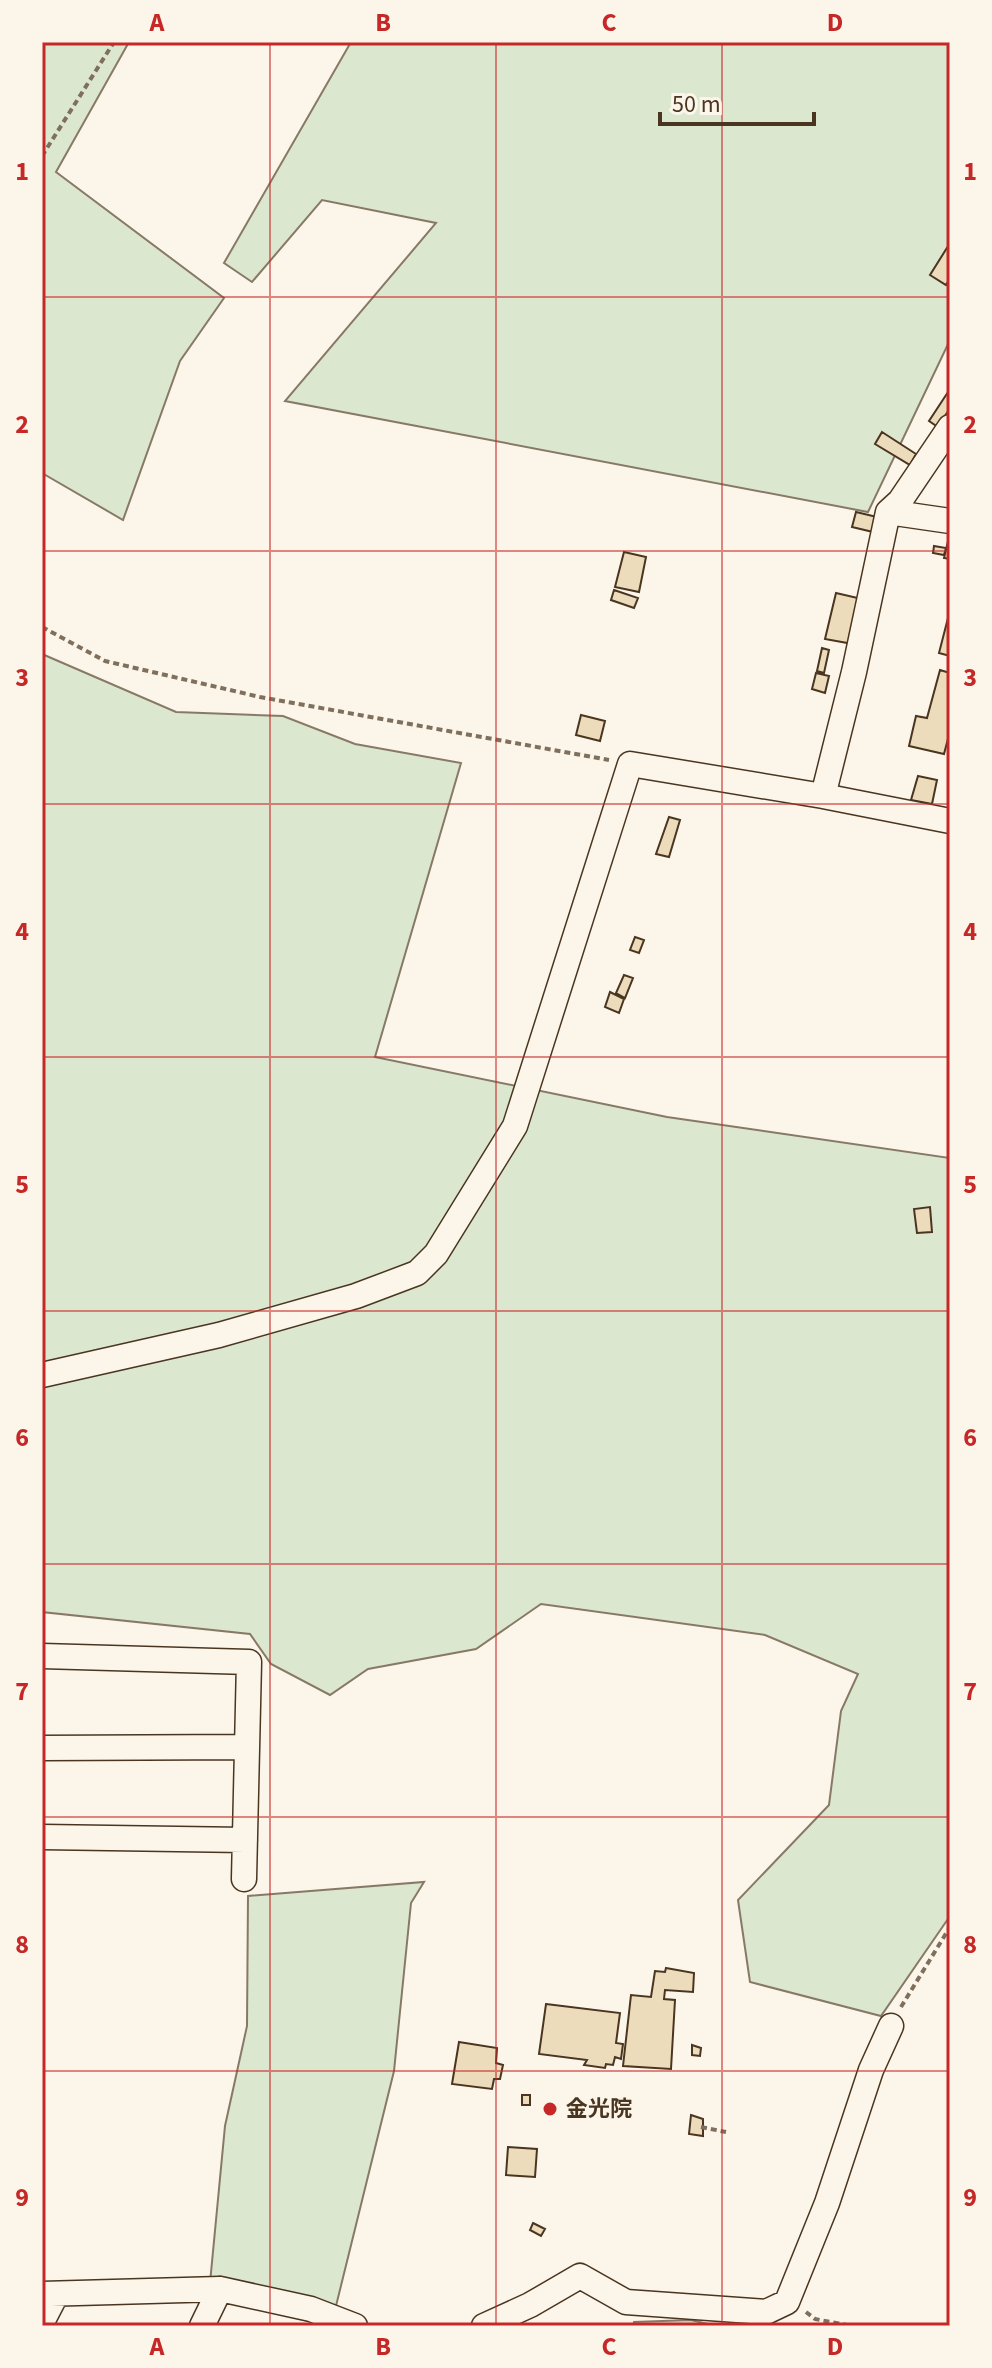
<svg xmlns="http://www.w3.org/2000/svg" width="992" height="2368" font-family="'Source Sans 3','Noto Sans JP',sans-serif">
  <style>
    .green { fill: #dce7d0; stroke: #887966; stroke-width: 2 }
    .building { fill: #ecdcbc; stroke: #4a3520; stroke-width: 2 }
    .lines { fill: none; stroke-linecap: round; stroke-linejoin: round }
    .minor-casing { stroke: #4a3520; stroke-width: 27 }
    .path { stroke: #7f6f5c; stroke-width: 4; stroke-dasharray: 6 4; stroke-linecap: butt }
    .minor { stroke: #fbf6e9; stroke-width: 24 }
    .grid { fill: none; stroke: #c62828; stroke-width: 2; stroke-opacity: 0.55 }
    .poi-dot { fill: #c62828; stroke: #fbf6e9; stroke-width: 3 }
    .labels { text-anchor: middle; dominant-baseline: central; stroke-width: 6; stroke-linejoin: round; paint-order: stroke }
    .poi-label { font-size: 22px; font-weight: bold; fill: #4a3520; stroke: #fbf6e9; text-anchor: start }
    .neatline { fill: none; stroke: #c62828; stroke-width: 3 }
    .grid-label { font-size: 26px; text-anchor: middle; font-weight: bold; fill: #c62828 }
  </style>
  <rect width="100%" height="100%" fill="#fbf6e9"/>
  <!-- green -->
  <path class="green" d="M42,42h87l-73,130 168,126 -44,63 -57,159 -81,-47z
    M351,42h599v298l-82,172 -583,-111 151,-178 -114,-23 -70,82 -28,-19z
    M42,654l134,58 107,4 72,28 106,19 -86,294 292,60 283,41v758l-69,100 -131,-34 -12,-82 91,-95 12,-94 17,-37 -93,-39 -224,-31 -65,45 -108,20 -38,26 -59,-31 -21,-30 -208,-22z
    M424,1882l-13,21 -17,168 -60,243 -124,-31 15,-157 22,-100 1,-130z
    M691,2320l25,6h-83l1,-4z"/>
  <!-- building -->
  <path class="building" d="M950,243v35l-4,7 -16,-10z
    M950,389v19l-12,19 -9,-6z
    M882,432l34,22 -6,11 -35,-21z
    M856,512l21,5 -4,15 -21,-5z
    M950,533v26l-6,-1z
    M934,546l12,2 -2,7 -11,-2z
    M624,552l22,5 -7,35 -24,-5z
    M614,590l24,8 -4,10 -23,-8z
    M836,593l26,6 -9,45 -28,-5z
    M948,618l2,1v37l-11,-3z
    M822,648l7,2 -5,23 -7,-2z
    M940,670l10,3v58l-6,23 -35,-8 7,-30 11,2z
    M816,673l13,3 -4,17 -13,-4z
    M581,715l24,6 -5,20 -24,-6z
    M918,776l19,4 -5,24 -21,-4z
    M669,817l11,3 -11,37 -13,-3z
    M635,937l9,3 -5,13 -9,-3z
    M624,975l9,3 -8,20 -9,-5z
    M610,992l14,7 -5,14 -14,-6z
    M930,1207l2,25 -15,1 -3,-24z
    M666,1968l28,5 -1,19 -28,-2 -1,9 11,1 -4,69 -48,-3 8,-71 20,2 4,-26 10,1z
    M546,2004l74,9 -4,30 7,1 -2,15 -6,-2 -2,8 -7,-1 -1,4 -21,-3 3,-5 -48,-6z
    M459,2042l38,6 -1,15 7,2 -3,14h-6l-2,10 -40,-5z
    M692,2045l9,3 -1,8 -8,-1z
    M522,2095h8v10h-8z
    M691,2115l12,4v17l-14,-2z
    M508,2147l29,2 -2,28 -29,-2z
    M533,2223l12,6 -4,7 -11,-6z"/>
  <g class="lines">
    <defs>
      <path id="minor" d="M888,512l62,9
        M823,796l127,25
        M42,1375l177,-40 137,-39 61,-23 19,-19 79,-128 115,-362 193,32 31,-124 34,-160 12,-11 50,-74
        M42,1656l207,6 -5,217
        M42,1748l205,-1
        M42,1837l203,3
        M42,2294l178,-5 91,20 44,17
        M42,2322l14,-27
        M202,2326l18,-37
        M484,2326l46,-21 50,-29 46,26 140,10 21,-10 40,-99 44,-133 20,-44"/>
    </defs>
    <!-- minor casing -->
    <use href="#minor" class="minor-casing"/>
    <!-- path -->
    <path class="path" d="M42,156l72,-114
      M42,627l63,34 155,36 349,63
      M901,2007l49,-80
      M701,2127l25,5
      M806,2312l9,7 37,7"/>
    <!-- minor -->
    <use href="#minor" class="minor"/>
  </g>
  <!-- grid -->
  <path class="grid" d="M270,42v2284M496,42v2284M722,42v2284M42,297h908M42,551h908M42,804h908M42,1057h908M42,1311h908M42,1564h908M42,1817h908M42,2071h908"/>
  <!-- markers -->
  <circle class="poi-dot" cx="550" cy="2109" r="8"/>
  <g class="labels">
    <!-- poi labels -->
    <g class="poi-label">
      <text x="566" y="2109">金光院</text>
    </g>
  </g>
  <!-- border -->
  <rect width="992" height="2368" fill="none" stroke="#fbf6e9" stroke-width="88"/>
  <!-- scale -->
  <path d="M660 112v12h154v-12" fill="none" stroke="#4a3520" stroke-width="4"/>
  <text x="672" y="112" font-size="24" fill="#4a3520" stroke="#fbf6e9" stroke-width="6" paint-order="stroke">50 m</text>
  <rect x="44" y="44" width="904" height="2280" class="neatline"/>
  <g class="grid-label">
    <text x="157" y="31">A</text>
    <text x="383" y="31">B</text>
    <text x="609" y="31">C</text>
    <text x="835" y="31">D</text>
    <text x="22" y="180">1</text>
    <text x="970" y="180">1</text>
    <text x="22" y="433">2</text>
    <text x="970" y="433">2</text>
    <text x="22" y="686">3</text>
    <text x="970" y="686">3</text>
    <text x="22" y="940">4</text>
    <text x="970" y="940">4</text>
    <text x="22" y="1193">5</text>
    <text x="970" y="1193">5</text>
    <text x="22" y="1446">6</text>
    <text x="970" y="1446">6</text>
    <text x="22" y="1700">7</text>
    <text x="970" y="1700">7</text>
    <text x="22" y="1953">8</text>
    <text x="970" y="1953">8</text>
    <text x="22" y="2206">9</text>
    <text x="970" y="2206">9</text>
    <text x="157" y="2355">A</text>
    <text x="383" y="2355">B</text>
    <text x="609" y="2355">C</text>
    <text x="835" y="2355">D</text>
  </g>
</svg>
